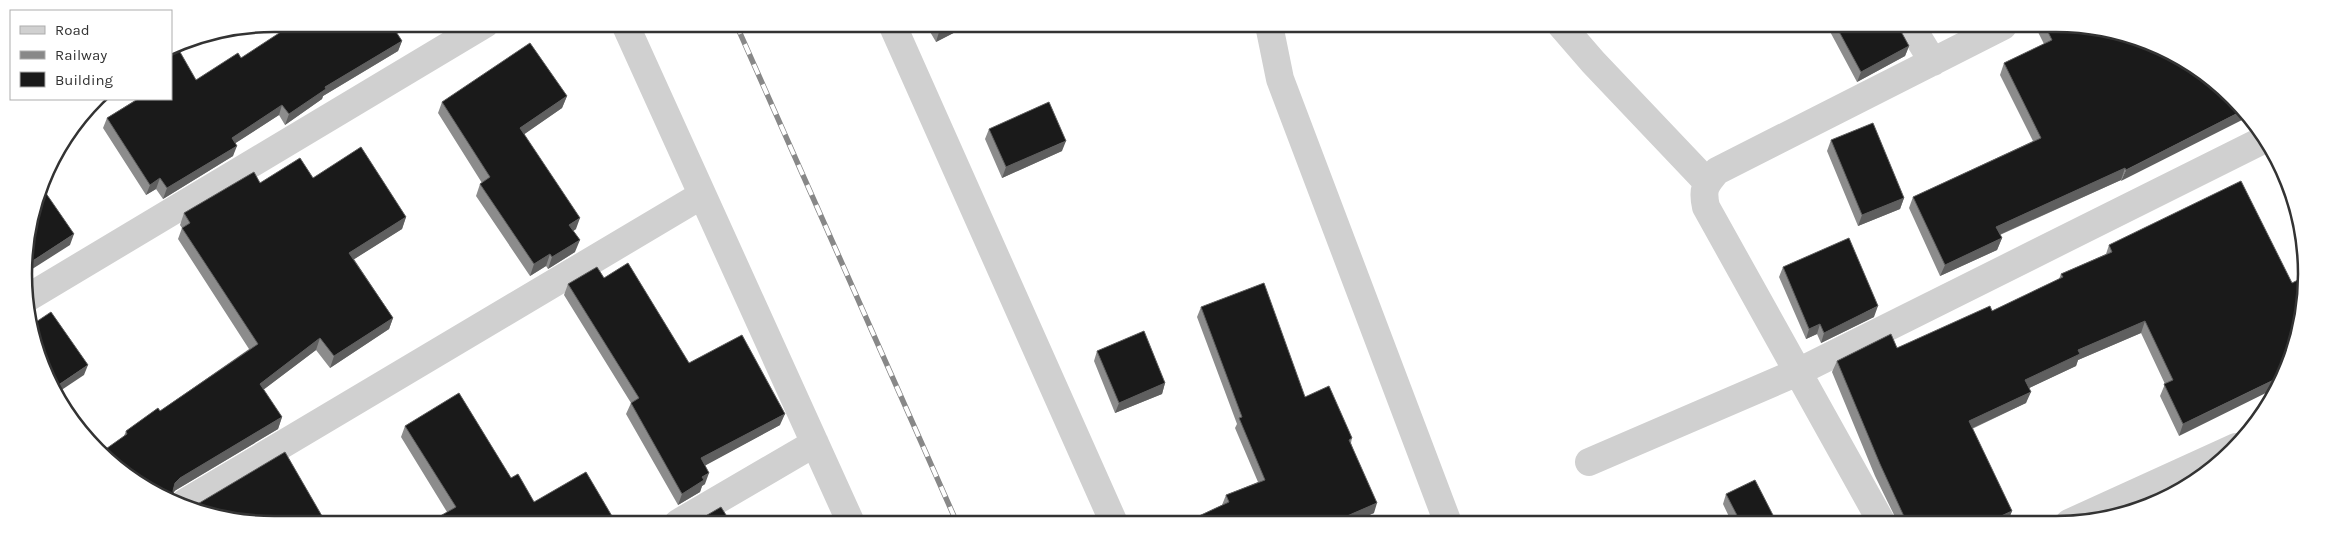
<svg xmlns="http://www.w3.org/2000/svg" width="2330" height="549" font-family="Karla,sans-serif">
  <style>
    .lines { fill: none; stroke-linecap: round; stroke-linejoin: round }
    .minor { stroke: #d0d0d0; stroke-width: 28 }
    .rail-casing { stroke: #888; stroke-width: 5.5 }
    .rail { stroke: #fff; stroke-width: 4; stroke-dasharray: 11; stroke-linecap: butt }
    .wall { fill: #8c8c8c }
    .shaded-wall { fill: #5f5f5f }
    .building { fill: #1a1a1a; stroke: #5f5f5f }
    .rim { fill: none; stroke: #333; stroke-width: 2.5 }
  </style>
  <rect width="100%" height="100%" fill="#fff"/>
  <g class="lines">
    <!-- minor -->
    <path class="minor" d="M625,24l226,499
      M892,24l222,499
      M1269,25l11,54 168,444
      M1561,25l32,37 114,120
      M1911,26l22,36
      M29,297l456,-273
      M1589,462l209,-90 465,-232
      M184,503l518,-308
      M678,523l137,-80
      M1882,523l-176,-316c-4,-18 -1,-22 11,-36l286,-145
      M2069,523l167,-76"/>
    <defs>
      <path id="rail" d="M736,24l221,499"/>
    </defs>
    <!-- rail casing -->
    <use href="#rail" class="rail-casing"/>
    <!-- rail -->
    <use href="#rail" class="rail"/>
  </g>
  <!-- wall -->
  <path class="wall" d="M926,25h43l-33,17z
    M1827,26h71l11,20 -4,10 -48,26z
    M2035,26h54l92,31 -60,124v-1l-121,55 2,3 -5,12 -57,26 -31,-68 4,-11 120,-56 -33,-66 4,-12 40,-19z
    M402,41l-4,10 -75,45 -1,3 -37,26 -6,-10 -44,28 -2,13 -70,43 -7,-10 -10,6 -43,-67 4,-10 30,-19h-1h35l25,-19 45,-22z
    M567,96l-5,12 -38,26 52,95 -3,2 2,21 -27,17 -2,-3 -16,10 -54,-80 4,-12 2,-1 -44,-70 4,-11z
    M989,129l73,22 -60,27 -17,-39z
    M1831,140l73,58 -4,11 -42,17 -31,-75z
    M313,178l93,39 -4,12 -48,30 39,59 -4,11 -59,39 -14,-18 -53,40 19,27 -4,12 -102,61 -52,-54 2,-5 34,-20 89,-62 -71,-110 4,-11 -2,-3 4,-12 76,-30z
    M2109,245l183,38 -113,153 -19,-40 5,-12 -24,-51 -63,27 -2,6 -47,22 -3,15 -54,26 40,82 -5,12h-109l-23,-47 -43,-104 5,-11 60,-13 95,-37 67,-32 2,-5 45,-20z
    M1783,267l91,50 -53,26 -4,-9 -11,5 -27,-62z
    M604,278l85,85 91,62 -75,40v19l-3,2 -2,6 -22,13 -52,-91 5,-11 -67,-108 4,-11z
    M1201,307l151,131 -1,5 23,70 -23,10h-167l38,-18 4,-10 32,-13 -23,-54 2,-4 -40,-107z
    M1097,351l68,32 -3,11 -47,19 -21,-52z
    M405,426l106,52 23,24 -87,10 -46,-75z
    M1726,494l51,29h-45l-9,-19z"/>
  <!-- shaded-wall -->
  <path class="shaded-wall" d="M954,25h15l-33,17 3,-10z
    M402,41l-4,10 -75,45 -1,3 -37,26 4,-11 36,-27z
    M1909,46l-4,10 -48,26 4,-10z
    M567,96l-5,12 -46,32 4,-12z
    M282,105l-3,10 -51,33 4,-10z
    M2242,111l6,6 -127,64 5,-11z
    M1066,141l-4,10 -60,27 4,-11z
    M237,146l-4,10 -70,43 4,-11z
    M2125,168l-4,12 -129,58 4,-11z
    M160,178l-4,11 -10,6 4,-10z
    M1904,198l-4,11 -42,17 4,-11z
    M406,217l-4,12 -57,36 4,-12z
    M580,218l-4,11 -11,8 4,-12z
    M74,234l-4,11 -44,28 -1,-7z
    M2002,238l-5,12 -57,26 5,-11z
    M580,240l-5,12 -27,17 4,-12z
    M550,254l-4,12 -16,10 4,-12z
    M1878,306l-4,11 -53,26 3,-10z
    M393,318l-4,11 -59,39 4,-12z
    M2145,321l-4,12 -63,27 -2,6 -55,26 4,-12 53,-30z
    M1820,324l-3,10 -11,5 3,-10z
    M320,338l-4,12 -61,46 5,-12z
    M88,365l-4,10 -27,18 -3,-5z
    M2284,375l-4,11 -101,50 4,-12z
    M1165,383l-3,11 -47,19 4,-10z
    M2031,392l-5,11 -62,29 5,-11z
    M785,414l-5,11 -83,45 4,-12z
    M282,417l-4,12 -102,61 -5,5 4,-12 5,-5z
    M709,473l-4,11 -3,2 -2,6 -22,13 4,-11 20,-17z
    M1377,503l-3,10 -23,10h-20z
    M2012,511l-5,12h-21z"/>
  <!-- building -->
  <path class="building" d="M293,24h98l11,17 -77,46 1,2 -37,25 -7,-9 -50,33 5,8 -70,42 -7,-10 -10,7 -43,-67 31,-19h33v-52l5,-2 20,35 42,-27 3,5z
    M935,25h19l-15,7z
    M1836,26h62l11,20 -48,26z
    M2045,26h44l92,31 61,54 -116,59 -1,-2 -129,59 6,11 -57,27 -32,-68 128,-59 -37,-75 48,-23z
    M530,43l37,53 -47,32 60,90 -11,7 11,15 -28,17 -2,-3 -16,10 -54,-80 10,-7 -48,-75z
    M1049,102l17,39 -60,26 -17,-38z
    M1873,123l31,75 -42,17 -31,-75z
    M361,147l45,70 -57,36 44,65 -59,38 -14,-18 -60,46 22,33 -102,61 -5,5 -2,8 2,9 1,1 -27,-9 -46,-41 24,-17 -1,-3 32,-23 2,3 98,-67 -76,-116 8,-5 -6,-10 70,-41 6,11 40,-25 13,20z
    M2241,181l51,102 10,-5 2,30 -12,39 -2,1 1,2 -7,25 -101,49 -19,-40 9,-4 -28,-59 -67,29 2,4 -55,26 6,12 -62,29 43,90 -26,12h-79l-27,-59 -43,-103 54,-27 6,14 93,-42 2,5 71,-34 -2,-3 51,-22 -3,-7z
    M43,189l31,45 -49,32 -1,-8z
    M1849,238l29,68 -54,27 -4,-9 -11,5 -26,-62z
    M628,263l61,100 53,-28 43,79 -84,44 8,15 -7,4 2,3 -22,14 -51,-91 8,-5 -71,-114 29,-17 7,11z
    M1264,283l41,114 24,-11 23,52 -3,2 28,63 -46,20h-147l45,-21 -3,-7 39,-15 -26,-62 3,-1 -41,-110z
    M51,312l37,53 -34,23 -17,-33 -4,-31z
    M1144,331l21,52 -46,20 -22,-52z
    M459,393l52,85 7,-4 16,28 52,-30 30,51h-188l28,-16 -51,-81z
    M285,452l41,71h-85l-49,-17 4,-1z
    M1755,480l22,43h-36l-15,-29z
    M721,507l10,16h-33l-1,-2z"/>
  <!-- crop -->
  <path d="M0 0H2330V549H0ZM274 32H2056A242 242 0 0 1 2298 274V274A242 242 0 0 1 2056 516H274A242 242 0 0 1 32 274V274A242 242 0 0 1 274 32Z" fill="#fff" fill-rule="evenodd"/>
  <path class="rim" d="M274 32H2056A242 242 0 0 1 2298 274V274A242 242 0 0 1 2056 516H274A242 242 0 0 1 32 274V274A242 242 0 0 1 274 32Z"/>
  <!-- legend -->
  <rect x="10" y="10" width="162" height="90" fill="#ffffff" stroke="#adadad"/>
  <rect x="20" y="26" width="25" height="8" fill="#d0d0d0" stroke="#adadad"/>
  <text x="55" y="35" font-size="15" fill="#333333">Road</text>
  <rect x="20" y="51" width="25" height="8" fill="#888888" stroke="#adadad"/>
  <text x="55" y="60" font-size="15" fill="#333333">Railway</text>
  <rect x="20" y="72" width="25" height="15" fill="#1a1a1a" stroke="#adadad"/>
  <text x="55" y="85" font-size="15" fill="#333333">Building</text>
</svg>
